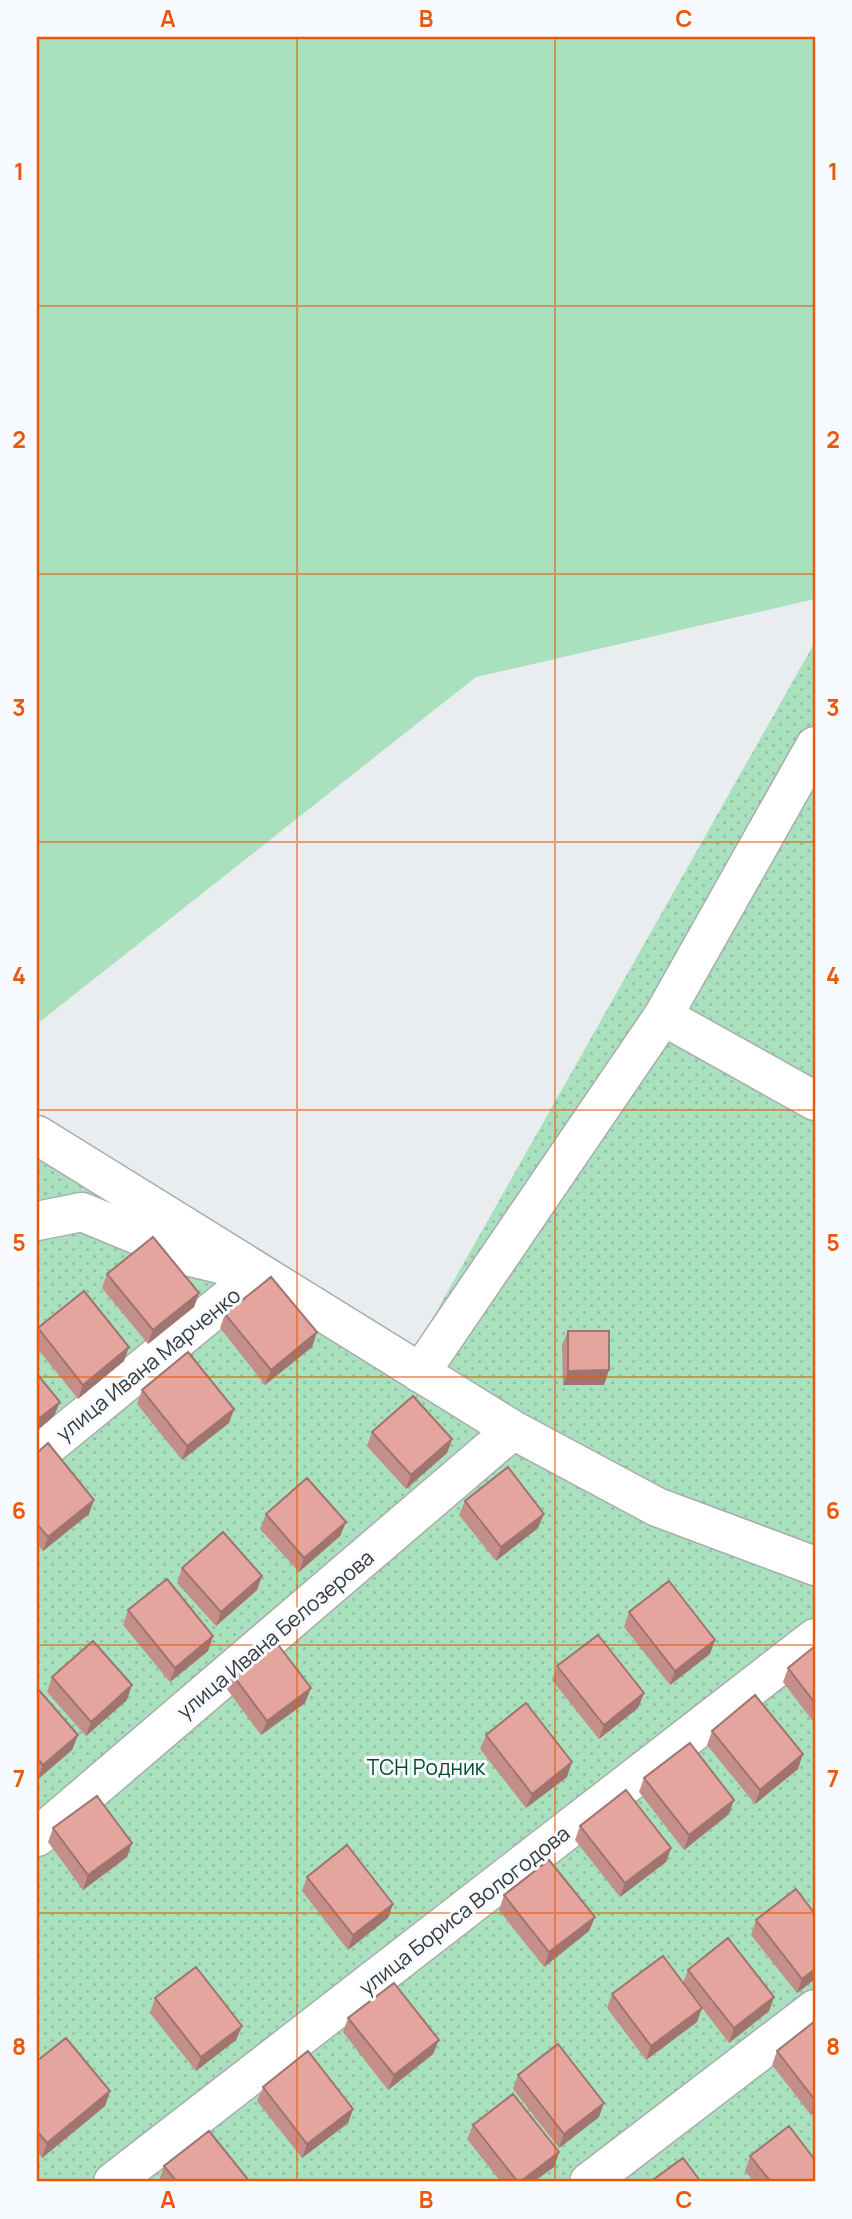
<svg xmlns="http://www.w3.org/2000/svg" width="852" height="2219" font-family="Manrope,sans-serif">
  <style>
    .grass { fill: #a9e0be }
    .garden { fill: url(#garden-dots) }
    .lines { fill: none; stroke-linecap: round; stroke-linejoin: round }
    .minor-casing { stroke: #a9acaf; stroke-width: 41 }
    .minor { stroke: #fff; stroke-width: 38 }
    .wall { fill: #c48e89 }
    .shaded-wall { fill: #a0746f }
    .building { fill: #e4a59f; stroke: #a0746f; stroke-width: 2 }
    .grid { fill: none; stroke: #e8590c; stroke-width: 2; stroke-opacity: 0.55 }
    .labels { text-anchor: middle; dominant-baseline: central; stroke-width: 6; stroke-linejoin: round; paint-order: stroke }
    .street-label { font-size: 21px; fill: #38393b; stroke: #f7fafe }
    .park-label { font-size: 21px; fill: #044c2d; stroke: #f7fafe }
    .neatline { fill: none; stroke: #e8590c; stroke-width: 2.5 }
    .grid-label { font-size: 23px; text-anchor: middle; font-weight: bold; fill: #e8590c }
  </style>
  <defs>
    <pattern id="garden-dots" width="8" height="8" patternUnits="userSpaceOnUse" patternTransform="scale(1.75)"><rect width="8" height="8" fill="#a9e0be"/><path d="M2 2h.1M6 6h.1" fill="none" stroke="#92c1a4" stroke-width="1.8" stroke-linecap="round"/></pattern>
  </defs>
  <rect width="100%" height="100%" fill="#e9edf0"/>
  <!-- grass -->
  <path class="grass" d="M37,37h778v562l-339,78 -439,347z"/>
  <!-- garden -->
  <path class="garden" d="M815,642v1540h-778v-1066l6,-1 371,236z"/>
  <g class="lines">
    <defs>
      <path id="minor" d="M663,1016l152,85
        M37,1135l476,295 144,77 158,59
        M37,1221l45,-9 109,45 29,7
        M420,1373l243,-357 152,-270
        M37,1455l222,-182
        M37,1837l476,-407
        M113,2182l702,-544
        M589,2182l226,-173"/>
    </defs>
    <!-- minor casing -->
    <use href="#minor" class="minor-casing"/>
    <!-- minor -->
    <use href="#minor" class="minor"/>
  </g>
  <!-- wall -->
  <path class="wall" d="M107,1274l92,19 -5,14 -46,37 -46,-56z
    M225,1314l92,18 -5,15 -47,38 -45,-57z
    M38,1328l86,33 -46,38 -41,-51z
    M568,1331l36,54h-41l-1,-40z
    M142,1390l92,19 -5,14 -47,37 -45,-56z
    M372,1432l80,7 -5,14 -41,36 -39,-43z
    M37,1453l52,61 -46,37 -6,-7z
    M465,1501l73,27 -42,33 -37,-46z
    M266,1514l80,8 -6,14 -41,36 -39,-43z
    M182,1568l75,22 -41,36 -39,-43z
    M128,1610l85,26 -5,15 -38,31 -47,-57z
    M629,1612l81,42 -40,31 -46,-58z
    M815,1646v78l-32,-42 5,-14z
    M557,1666l87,27 -6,15 -39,31 -47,-59z
    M232,1674l73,29 -44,32 -35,-47z
    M52,1677l75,23 -41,36 -39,-44z
    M37,1688l41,47 -6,15 -35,30z
    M712,1731l86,38 -43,35 -48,-59z
    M486,1735l81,42 -41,31 -46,-59z
    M644,1778l85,36 -45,36 -45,-58z
    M580,1826l91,22 -5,14 -46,35 -45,-57z
    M53,1828l79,15 -5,14 -44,33 -35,-48z
    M307,1877l86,27 -5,14 -40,32 -46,-59z
    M504,1895l91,22 -6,14 -45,36 -45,-57z
    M815,1914v65l-18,14 -46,-58 5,-15z
    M688,1970l86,27 -5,14 -40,32 -30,-39 -2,18 -51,38 -39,-52 5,-14 71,-11z
    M155,1998l87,28 -6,14 -40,31 -46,-58z
    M348,2018l85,36 -45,36 -45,-58z
    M815,2021v90l-4,4 -39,-50 5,-14z
    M37,2061l73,30 -5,15 -63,52 -5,-7z
    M518,2075l81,42 -40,31 -46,-59z
    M263,2087l90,22 -5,14 -46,35 -45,-57z
    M473,2125l86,27 -5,15 -21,15h-32l-34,-43z
    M750,2156l65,26h-61l-9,-11z
    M164,2166l86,16h-90l-1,-1z"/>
  <!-- shaded-wall -->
  <path class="shaded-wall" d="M199,1293l-5,14 -46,37 5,-14z
    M317,1332l-5,15 -47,38 6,-15z
    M129,1347l-5,14 -46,38 5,-14z
    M609,1370l-5,15h-41l5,-14z
    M60,1402l-6,14 -17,15v-11z
    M234,1409l-5,14 -47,37 5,-14z
    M452,1439l-5,14 -41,36 5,-14z
    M94,1500l-5,14 -46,37 5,-14z
    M544,1514l-6,14 -42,33 5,-14z
    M346,1522l-6,14 -41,36 5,-14z
    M262,1576l-5,14 -41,36 5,-14z
    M213,1636l-5,15 -38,31 5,-14z
    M715,1640l-5,14 -40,31 5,-14z
    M132,1685l-5,15 -41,36 5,-14z
    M311,1688l-6,15 -44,32 6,-14z
    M644,1693l-6,15 -39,31 5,-14z
    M78,1735l-6,15 -35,30 6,-15z
    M803,1754l-5,15 -43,35 5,-14z
    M572,1762l-5,15 -41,31 6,-14z
    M734,1800l-5,14 -45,36 5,-15z
    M132,1843l-5,14 -44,33 5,-15z
    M671,1848l-5,14 -46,35 5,-14z
    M393,1904l-5,14 -40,32 5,-15z
    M595,1917l-6,14 -45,36 5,-15z
    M815,1969v10l-18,14 5,-14z
    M774,1997l-5,14 -40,32 5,-15z
    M702,2008l-5,14 -51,38 5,-14z
    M242,2026l-6,14 -40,31 5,-14z
    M439,2040l-6,14 -45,36 6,-15z
    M110,2091l-5,15 -63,52 5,-15z
    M815,2102v9l-4,4z
    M604,2103l-5,14 -40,31 5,-14z
    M353,2109l-5,14 -46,35 5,-14z
    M559,2152l-5,15 -21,15h-13z"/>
  <!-- building -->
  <path class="building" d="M153,1237l46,56 -46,37 -46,-56z
    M271,1277l46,55 -46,38 -46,-56z
    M84,1291l45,56 -46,38 -45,-57z
    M568,1331h41v39l-41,1z
    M188,1352l46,57 -47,37 -45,-56z
    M37,1374l23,28 -23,18z
    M413,1396l39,43 -41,36 -39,-43z
    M48,1443l46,57 -46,37 -11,-13v-71z
    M508,1467l36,47 -43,33 -36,-46z
    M307,1478l39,44 -42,36 -38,-44z
    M223,1532l39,44 -41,36 -39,-44z
    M167,1579l46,57 -38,32 -47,-58z
    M669,1581l46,59 -40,31 -46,-59z
    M598,1635l46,58 -40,32 -47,-59z
    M93,1641l39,44 -41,37 -39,-45z
    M276,1642l35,46 -44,33 -35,-47z
    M815,1646v57l-27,-35z
    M37,1688l41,47 -35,30 -6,-7z
    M755,1695l48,59 -43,36 -48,-59z
    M526,1703l46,59 -40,32 -46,-59z
    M690,1743l44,57 -45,35 -45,-57z
    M626,1790l45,58 -46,35 -45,-57z
    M97,1796l35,47 -44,32 -35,-47z
    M347,1845l46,59 -40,31 -46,-58z
    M549,1860l46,57 -46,35 -45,-57z
    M796,1889l19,25v55l-13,10 -46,-59z
    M728,1938l46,59 -40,31 -46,-58z
    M663,1956l39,52 -51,38 -39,-52z
    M196,1967l46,59 -41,31 -46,-59z
    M394,1983l45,57 -45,35 -46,-57z
    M815,2021v79l-38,-49z
    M66,2038l44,53 -63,52 -10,-12v-70z
    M558,2044l46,59 -40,31 -46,-59z
    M308,2051l45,58 -46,35 -44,-57z
    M513,2094l46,58 -39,30h-2l-45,-57z
    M789,2126l26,34v22h-44l-21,-26z
    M209,2131l41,51h-73l-13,-16z
    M683,2158l18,24h-51z"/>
  <!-- grid -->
  <path class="grid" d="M297,37v2145M555,37v2145M37,306h778M37,574h778M37,842h778M37,1110h778M37,1377h778M37,1645h778M37,1913h778"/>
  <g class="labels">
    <!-- street labels -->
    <g class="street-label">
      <text transform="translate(148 1364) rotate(-39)">улица Ивана Марченко</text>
      <text transform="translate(275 1634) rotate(-40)">улица Ивана Белозерова</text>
      <text transform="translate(464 1910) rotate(-38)">улица Бориса Вологодова</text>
    </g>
    <!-- park labels -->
    <g class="park-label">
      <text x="426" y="1767">ТСН Родник</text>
    </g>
  </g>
  <!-- border -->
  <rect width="852" height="2219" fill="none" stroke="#f7fafe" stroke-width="77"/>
  <rect x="38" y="38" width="776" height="2142" class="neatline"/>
  <g class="grid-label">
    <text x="168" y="27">A</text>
    <text x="426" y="27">B</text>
    <text x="684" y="27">C</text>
    <text x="19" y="180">1</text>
    <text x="833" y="180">1</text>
    <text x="19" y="448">2</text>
    <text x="833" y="448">2</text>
    <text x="19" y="716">3</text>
    <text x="833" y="716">3</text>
    <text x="19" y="984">4</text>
    <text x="833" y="984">4</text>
    <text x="19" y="1251">5</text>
    <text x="833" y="1251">5</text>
    <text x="19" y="1519">6</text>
    <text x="833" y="1519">6</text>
    <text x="19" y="1787">7</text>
    <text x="833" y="1787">7</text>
    <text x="19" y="2055">8</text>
    <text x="833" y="2055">8</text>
    <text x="168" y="2208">A</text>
    <text x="426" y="2208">B</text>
    <text x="684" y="2208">C</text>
  </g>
</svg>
